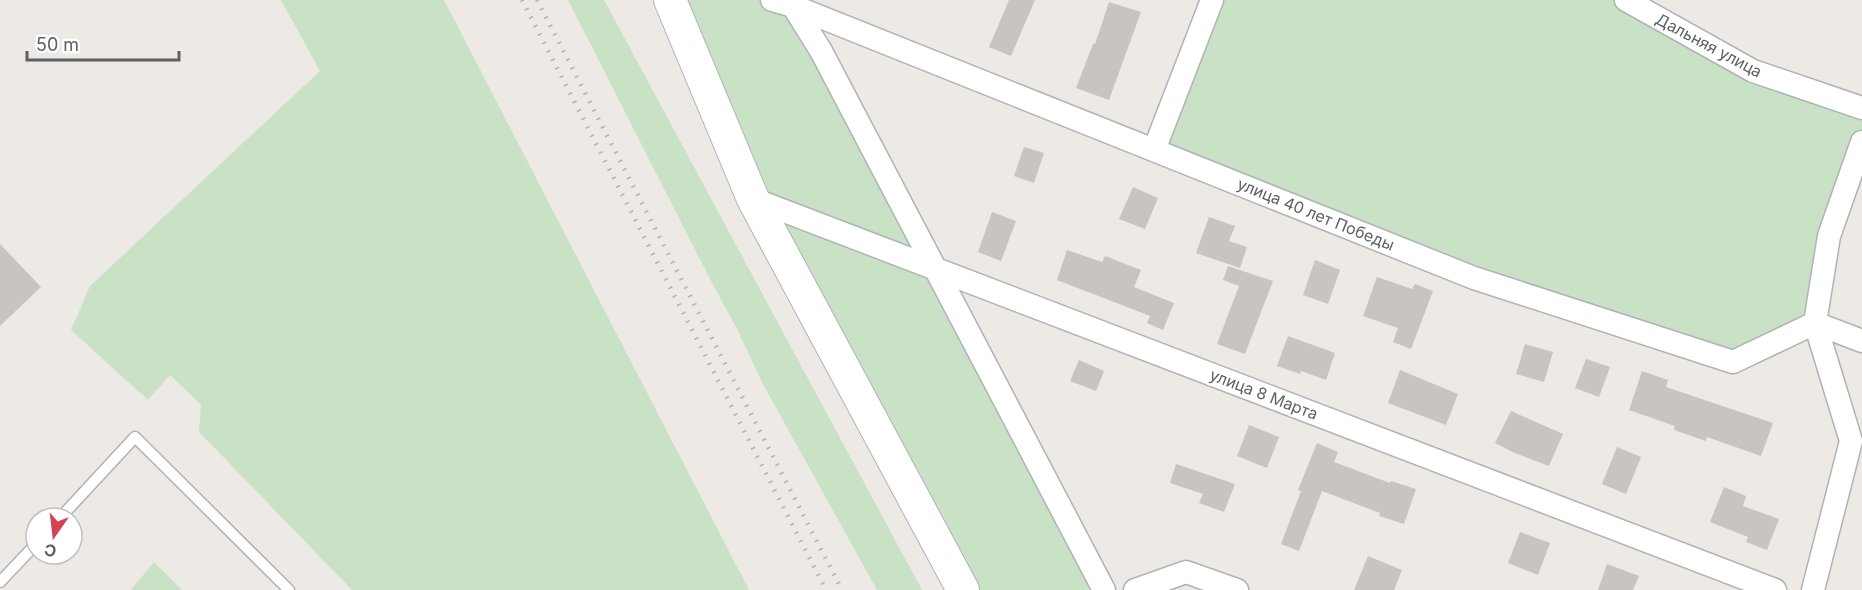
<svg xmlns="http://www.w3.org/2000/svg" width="1862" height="590" font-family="Inter,sans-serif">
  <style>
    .green { fill: #c9e1c4 }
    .building { fill: #c8c4c1 }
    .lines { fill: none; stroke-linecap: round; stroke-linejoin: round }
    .lane-casing { stroke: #b0b3b5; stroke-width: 13 }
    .street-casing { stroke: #b0b3b5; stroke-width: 25 }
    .secondary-casing { stroke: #afb3b6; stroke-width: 34 }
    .lane { stroke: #fff; stroke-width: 10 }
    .street { stroke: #fff; stroke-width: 22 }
    .secondary { stroke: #fff; stroke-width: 32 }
    .rail { stroke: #b0b1b1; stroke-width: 4.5; stroke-dasharray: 1.5 8; stroke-linecap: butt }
    .labels { text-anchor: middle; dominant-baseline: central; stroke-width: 4.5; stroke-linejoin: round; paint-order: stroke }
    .street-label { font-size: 16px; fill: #5c6163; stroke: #fff }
  </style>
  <rect width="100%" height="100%" fill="#ede9e5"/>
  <!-- green -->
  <path class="green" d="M281,0h163l305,590h-397l-153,-158 2,-27 -31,-30 -22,25 -77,-70 19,-44 230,-215z
    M568,0h36l318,590h-45l-114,-206 -26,-55 -27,-50z
    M670,0h102l21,6 311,584h-141z
    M1212,0h414l127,71 109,37v34l-47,181 -82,39 -579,-212z
    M154,562l28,28h-51z"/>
  <!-- building -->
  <path class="building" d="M1009,0h26l-24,56 -22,-9z
    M1109,2l32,10 -32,88 -33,-12 17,-44h2z
    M1024,147l20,6 -10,30 -20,-7z
    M1133,187l25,11 -13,31 -26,-10z
    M992,212l24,9 -15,40 -23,-9z
    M1209,217l26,9 -6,15 18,6 -7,21 -44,-15z
    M0,244l41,43 -41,39z
    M1067,250l35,12 3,-6 36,14 -7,17 40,16 -11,27 -16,-7 3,-7 -93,-36z
    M1315,260l25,10 -12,34 -25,-9z
    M1228,266l45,15 -28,73 -28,-10 22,-58 -16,-6z
    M1377,277l35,12 3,-5 18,7 -22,58 -18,-7 5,-14 -35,-12z
    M1288,336l47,17 -9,27 -25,-9 -1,3 -23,-8z
    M1525,344l28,8 -9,30 -28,-8z
    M1586,359l24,8 -11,30 -24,-9z
    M1079,360l25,11 -8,20 -26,-10z
    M1400,370l58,24 -12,31 -58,-22z
    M1642,371l26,9 -2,7 107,36 -12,33 -54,-19 -1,4 -32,-11 1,-4 -46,-16z
    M1511,411l52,23 -14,32 -34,-13 -20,-10z
    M1249,425l30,12 -12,31 -30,-12z
    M1317,443l21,9 -4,10 56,21 1,-2 25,8 -12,35 -25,-8 1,-3 -58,-22 -23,60 -18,-7 20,-53 -3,-1z
    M1617,447l24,10 -15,37 -24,-10z
    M1176,464l59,20 -11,28 -25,-9 4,-9 -33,-11z
    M1724,487l22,9 -3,10 36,13 -12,31 -21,-8 2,-5 -38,-15z
    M1520,532l30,11 -12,32 -30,-12z
    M1368,556l34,14 -8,20h-40z
    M1607,564l32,12 -6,14h-35z"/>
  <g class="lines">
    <defs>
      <path id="lane" d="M60,518l75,-81 154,153
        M0,582l36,-38"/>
      <path id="street" d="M772,0l21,6 681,272 259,84 82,-39 47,18
        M1626,0l127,71 109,37
        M795,3l-2,3 28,45 283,539
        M1154,150l58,-150
        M753,199l1022,391
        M1135,590l51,-18 51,18
        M1813,590l38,-149 -36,-118 14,-87 33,-94"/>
      <path id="secondary" d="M670,0l83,199 210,391"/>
    </defs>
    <!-- lane casing -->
    <use href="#lane" class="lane-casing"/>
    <!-- street casing -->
    <use href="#street" class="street-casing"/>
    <!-- secondary casing -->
    <use href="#secondary" class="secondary-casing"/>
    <!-- lane -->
    <use href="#lane" class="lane"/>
    <!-- street -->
    <use href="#street" class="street"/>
    <!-- secondary -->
    <use href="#secondary" class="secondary"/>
    <!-- rail -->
    <path class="rail" d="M522,0l304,590
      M537,0l305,590"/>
  </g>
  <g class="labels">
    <!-- street labels -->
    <g class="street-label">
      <text transform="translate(1709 45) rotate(28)">Дальняя улица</text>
      <text transform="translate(1316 214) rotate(22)">улица 40 лет Победы</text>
      <text transform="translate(1264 394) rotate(21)">улица 8 Марта</text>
    </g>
  </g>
  <!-- north arrow -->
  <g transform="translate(54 536) rotate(194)"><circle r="28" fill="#ffffff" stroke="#bec0c1" stroke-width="1.5"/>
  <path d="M0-4.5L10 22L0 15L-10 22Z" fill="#d34453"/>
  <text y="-9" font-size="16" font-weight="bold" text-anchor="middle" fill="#5c6163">С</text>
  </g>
  <!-- scale -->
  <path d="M27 51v9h152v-9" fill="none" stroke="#5c6163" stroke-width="3"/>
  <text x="36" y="51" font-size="18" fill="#5c6163" stroke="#ffffff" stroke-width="4.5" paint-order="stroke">50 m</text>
</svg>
